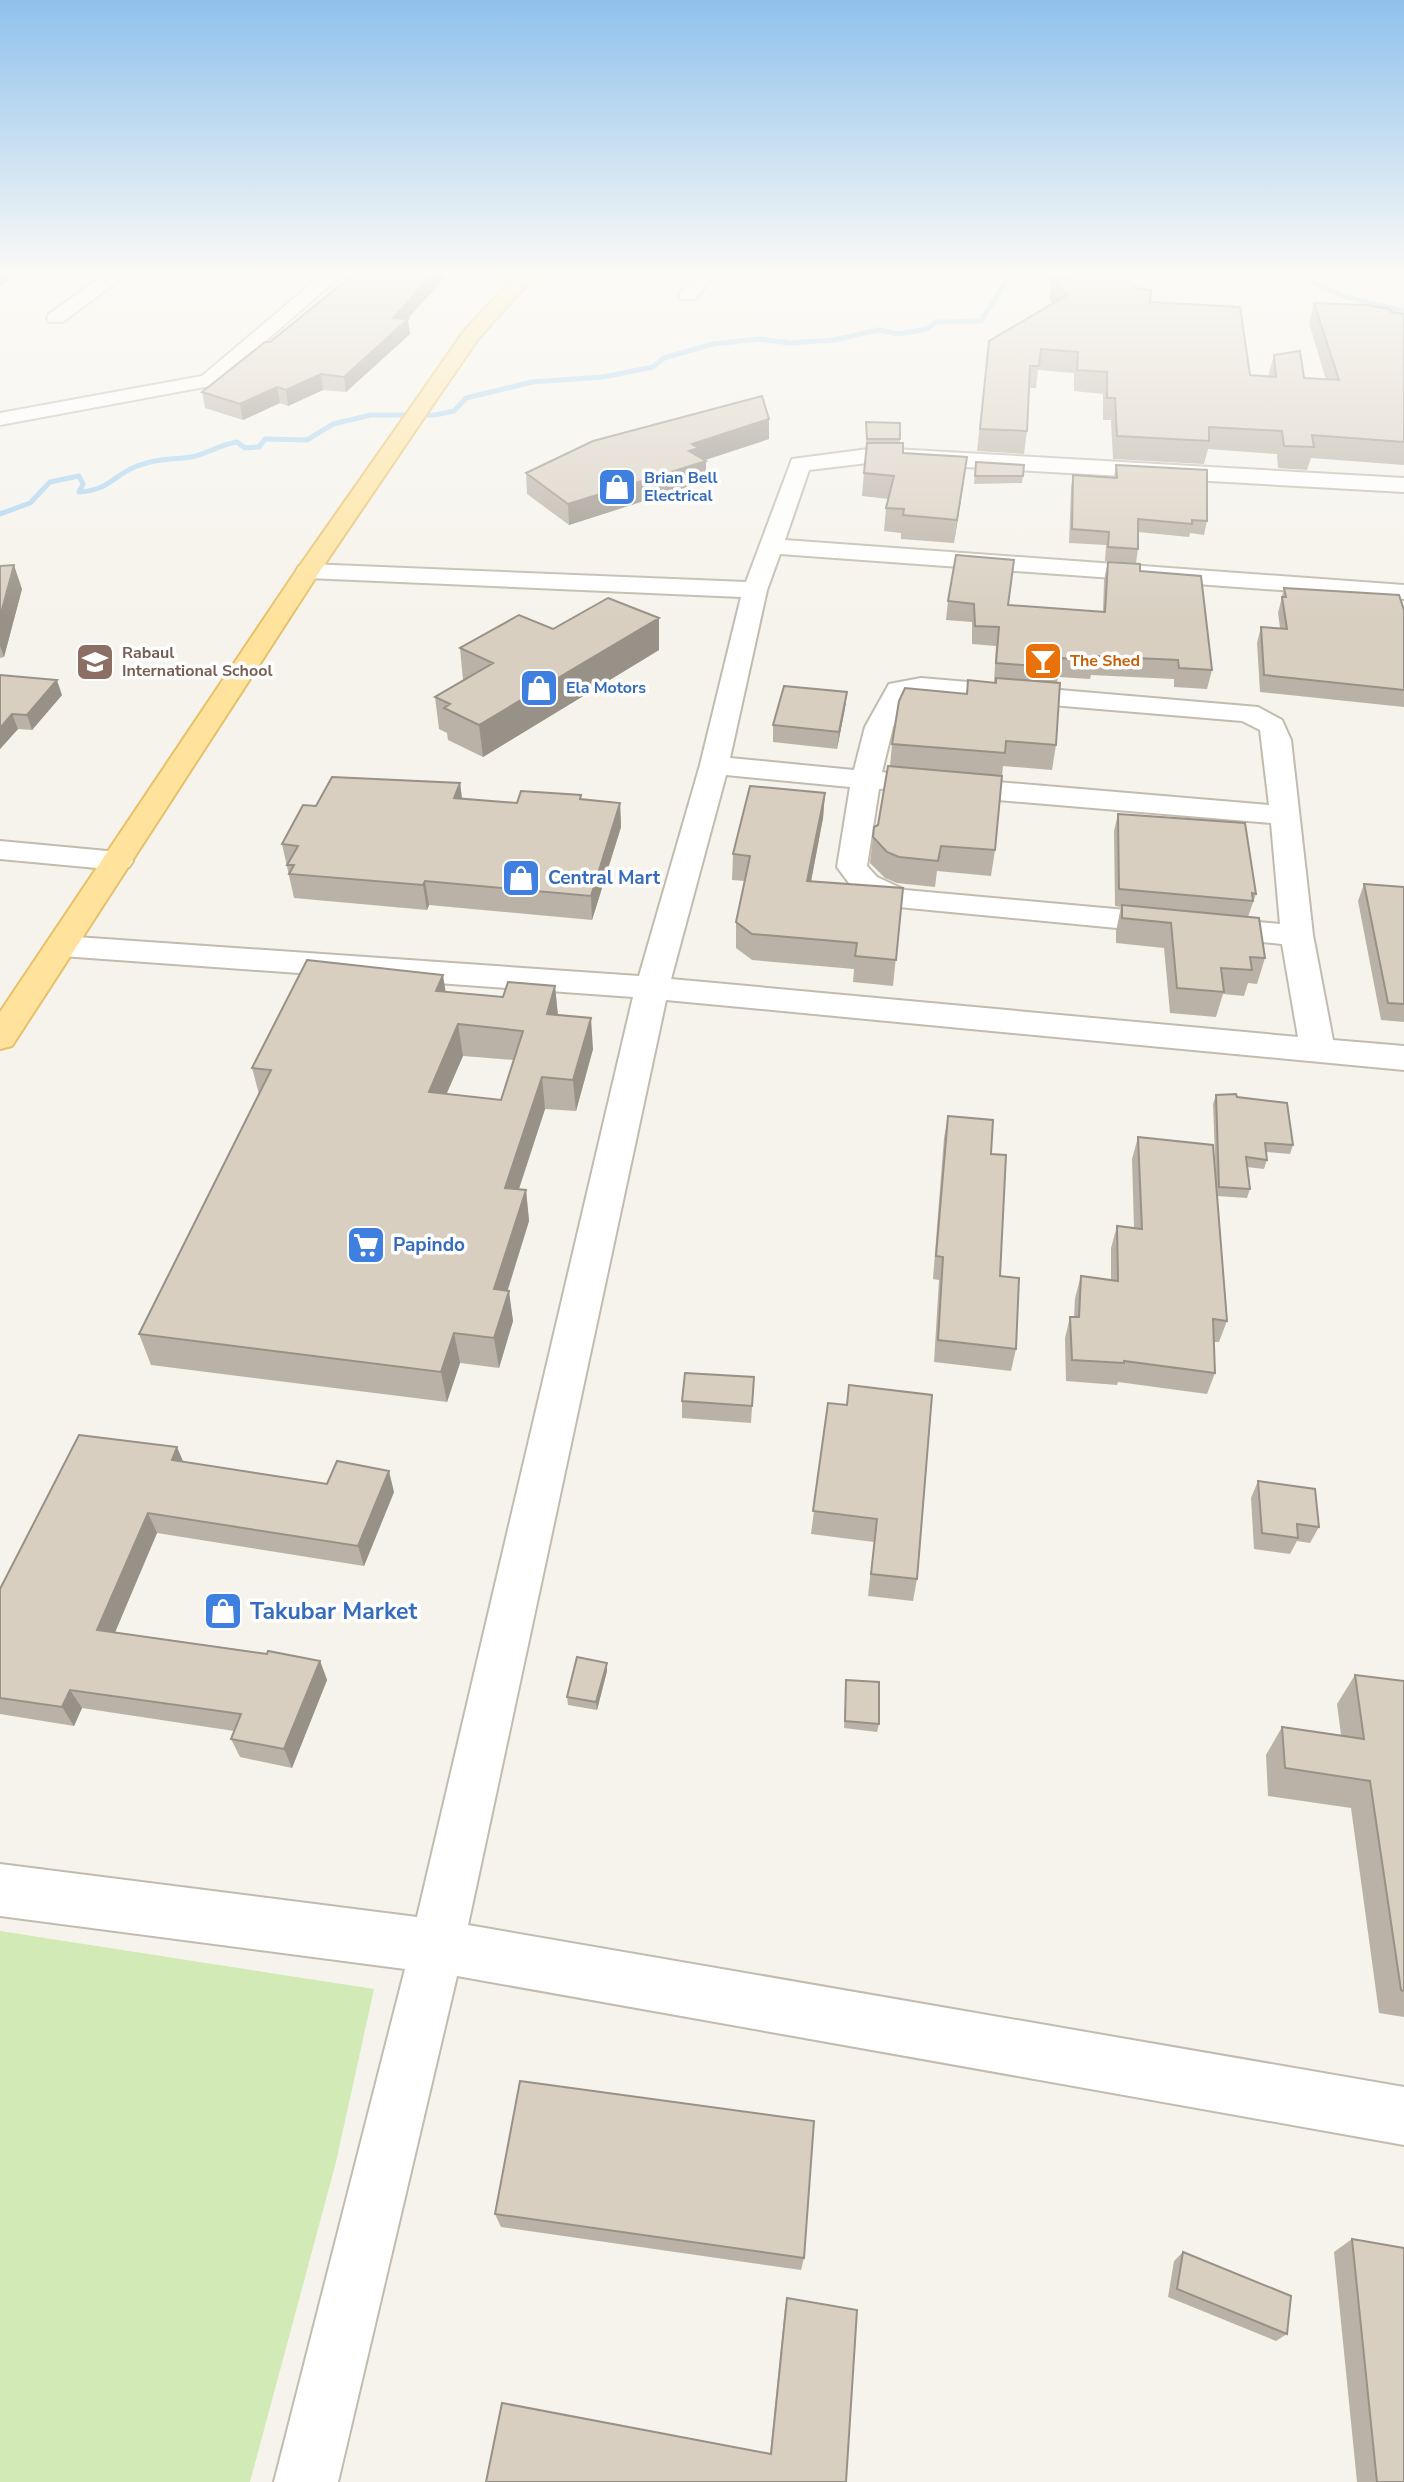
<svg xmlns="http://www.w3.org/2000/svg" width="1404" height="2482" font-family="'Nunito Sans',sans-serif">
  <style>
    .green { fill: #d2eab5 }
    .lines { fill: none; stroke-linecap: round; stroke-linejoin: round }
    .stream { stroke: #a9d4f2; stroke-width: 5 }
    .minor-casing { stroke: #c2bbae; stroke-width: 4 }
    .primary-casing { stroke: #e6c16a; stroke-width: 4 }
    .minor { fill: #fff; fill-rule: evenodd }
    .primary { fill: #ffe39c; fill-rule: evenodd }
    .wall { fill: #bab2a6; fill-rule: evenodd }
    .shaded-wall { fill: #979187 }
    .building { fill: #d8cfc1; stroke: #979187; stroke-width: 2; fill-rule: evenodd }
    .labels { text-anchor: middle; dominant-baseline: central; stroke-width: 7; stroke-linejoin: round; paint-order: stroke }
    .far-shop-label { font-size: 16px; font-weight: bold; fill: #366cbe; stroke: #fff; text-anchor: start }
    .far-education-label { font-size: 16px; font-weight: bold; fill: #785e54; stroke: #fff; text-anchor: start }
    .far-food-label { font-size: 16px; font-weight: bold; fill: #c56008; stroke: #fff; text-anchor: start }
    .shop-label { font-size: 19px; font-weight: bold; fill: #366cbe; stroke: #fff; text-anchor: start }
    .near-shop-label { font-size: 23px; font-weight: bold; fill: #366cbe; stroke: #fff; text-anchor: start }
  </style>
  <rect width="100%" height="100%" fill="#f6f3ec"/>
  <!-- green -->
  <path class="green" d="M0,1931l374,58 -38,173 -86,320h-250z"/>
  <g class="lines">
    <!-- stream -->
    <path class="stream" d="M1291,273l55,24 58,14
      M0,514l30,-11 20,-21 29,-6 4,8 -4,8c31,-2 33,-16 58,-26 21,-8 34,-6 54,-9 14,-2 27,-12 46,-15l8,6 14,-1 6,-8 42,1 26,-16 38,-9h64l19,-4 12,-13 66,-16 71,-5 50,-10 11,-9 49,-14 46,-5 32,4 43,-3 44,-10 20,4 29,-5 9,-7 45,-1 31,-48"/>
    <defs>
      <path id="minor" d="M107,273h21l-65,49h-14l-2,-4 2,-4z
        M324,273h20l-129,112 -215,40v-12l202,-37z
        M698,273h19l-22,26h-14l-2,-4z
        M876,448l528,30v14l-528,-30 -67,8 -24,70 619,45v14l-624,-45 -13,36 -37,168 124,12 11,-43 24,-43 32,-6 337,29 24,13 9,20 22,195 20,105 71,6v24l-738,-70 -198,925 936,162v58l-947,-169 -119,506h-64l131,-513 -405,-53v-52l417,53 216,-920 -571,-41 -11,-3 -5,-7 5,-7 11,-3 577,40 61,-211 41,-168 -433,-19 -9,-2 -3,-5 3,-5 9,-2 438,18 46,-123zM921,694l321,27 18,9 9,75 -319,-27 -10,3 -4,6 4,6 10,3 321,27 9,101 -375,-34 -28,-13 -10,-11 12,-77 24,-1 4,-6 -4,-6 -21,-4 11,-45 15,-31zM726,775l124,12 -13,80 18,24 33,15 394,38 16,93 -627,-58z
        M0,841l118,11 11,3 4,6 -4,6 -11,3 -118,-11z"/>
      <path id="primary" d="M518,273h19l-59,66 -40,58 -118,174 -308,475 -12,3v-37l296,-441 125,-178 43,-62z"/>
    </defs>
    <!-- minor casing -->
    <use href="#minor" class="minor-casing"/>
    <!-- primary casing -->
    <use href="#primary" class="primary-casing"/>
    <!-- minor -->
    <use href="#minor" class="minor"/>
    <!-- primary -->
    <use href="#primary" class="primary"/>
  </g>
  <!-- wall -->
  <path class="wall" d="M449,273l-42,46 3,15 -64,58 -23,-2 -35,16 -8,-3 -37,17 -38,-12 -3,-16z
    M1062,273h63l11,15 14,14 100,73 18,1 6,-21 30,23 22,2 -17,-57 5,-20 90,11v151l-93,-7 -4,12 -29,-2 -1,-14 -69,-5 -4,15 -91,-5 -2,-39h-8v-26l-29,-3v-18l-36,-3 -2,18h-7l-2,43 -3,23 -47,-3 12,-110 64,-38 -4,-4 3,-20 9,-1z
    M769,419v20l-64,21 1,1v20l-137,44 -42,-31 -1,-21z
    M866,422l34,17v4l3,10 61,27 -10,63 -53,-4v-6l-17,-2 2,-23 2,-9 -26,-3 4,-49z
    M976,462l47,14 -1,7 -48,1z
    M1116,465l91,56 -3,14 -14,-2 -1,4 -51,-5v17l-2,14 -31,-2 1,-16 -37,-2 2,-55 2,-13 41,3z
    M1108,562l32,9 72,99 -5,19 -33,-2v-8l-83,-4 -1,4 -32,-2 -1,6 -1,62 -4,25 -49,-4 -8,84 -4,26 -54,-5 -2,16 -38,-4 -12,-5 -15,-15 3,-26 5,-12 12,-59 2,-22 75,-50 28,-11 -1,-1 2,-36 -24,-2v-22l-26,-2 2,-19 155,11 1,-32z
    M0,566l22,23 -18,68 -4,1z
    M1284,588l120,22v97l-144,-15 -3,-49 4,-16 19,1 -2,-15z
    M659,618v32l-176,107 -35,-17 -1,-7 -8,-4 -4,-32 28,-17 -3,-32 93,-19z
    M0,675l62,20 -30,35 -14,-1 -18,20z
    M847,692l-2,16 -8,41 -64,-7v-17z
    M460,783l2,16 55,4 64,-3 39,3 1,24 -29,93 -163,-15 -2,5 -133,-12 -12,-54 34,-38z
    M825,793l-2,25 -12,64 92,6 -10,98 -40,-4 1,-13 -102,-9 -16,-12v-26l9,-41 -13,-1 1,-26z
    M1118,814l138,80 -8,23 17,41 -8,26 -9,-1 -4,13 -21,-2 -7,23 -46,-4 -6,-65 -48,-5v-12l5,-24 -6,-1 -1,-75z
    M1364,884l40,3v135l-23,-2 -23,-119z
    M555,986l3,29 35,34 -17,62 -31,-2 -26,80 7,1 3,31 -21,69 5,31 -14,47 -39,-5 -13,39 -296,-37 -12,-31 120,-240 -7,-26 193,-76 58,5zM463,1056l51,4 -13,40 -55,-6z
    M1216,1095l21,2 56,48 -3,9 -24,-2 1,8 -3,9 -17,-2 3,22 -3,9 -30,-2 10,125 -8,21h-5l1,31 -8,21 -89,-12 -1,3 -51,-4 -1,-43 5,-21h4l1,-19 6,-22 30,4v-32l6,-22 17,2 -2,-69 6,-22 78,45 -3,-78z
    M948,1116l43,38 9,122 16,73 -5,22 -77,-9 5,-82 -6,-1 11,-141z
    M754,1377l-3,46 -69,-5v-17z
    M828,1403l89,176 -4,22 -45,-5 6,-54 -63,-8z
    M183,1462l144,22 67,8 -30,74 -207,-33 -42,99 205,29 7,19 -35,88 -52,-11 -9,-18 3,-8 -152,-23 -8,18 -74,-12v-125z
    M1258,1481l61,46 -9,16 -13,-2 -7,13 -36,-5 -3,-51z
    M607,1671l-10,39 -29,-5 -1,-8z
    M1355,1675l49,6v336l-25,-4 -28,-205 -83,-12 -2,-41 16,-28 59,8 -4,-31z
    M846,1680l33,44 -2,8 -33,-4z
    M495,2214l309,44 -3,12 -300,-43z
    M1352,2239l52,243h-47l-23,-230z
    M1183,2252l104,82 -11,7 -108,-44 6,-36z
    M787,2298l59,184 -76,-28 15,-146z"/>
  <!-- shaded-wall -->
  <path class="shaded-wall" d="M0,273h20l-20,13z
    M434,273h15l-45,50 4,-4 2,15 -64,58 -2,-15 49,-59z
    M321,374l2,16 -35,16 -2,-16z
    M277,387l3,16 -37,17 -3,-16z
    M769,419v20l-70,23 7,-1v20l-137,44 -1,-21 121,-53 3,-7z
    M967,457l-3,23 -10,63 3,-23z
    M14,565l8,24 -18,68 -4,-11v-29z
    M659,618v32l-176,107 -4,-32z
    M57,680l5,15 -30,35 -5,-15z
    M847,692l-2,16 -8,41 2,-17z
    M12,714l6,15 -18,20v-21z
    M460,783l3,24 -9,-9z
    M825,793l-2,25 -17,89 1,-26z
    M620,803l1,24 -29,93 -1,-24z
    M425,881l4,24 -2,5 -4,-25z
    M443,975l5,31 -12,-15z
    M555,986l3,31 -11,-3z
    M591,1018l2,31 -17,62 -3,-31z
    M458,1024l5,32 -29,67 -5,-31z
    M542,1077l3,32 -36,110 -4,-31z
    M526,1190l3,31 -31,99 -4,-31z
    M509,1291l4,30 -14,47 -5,-30z
    M454,1333l6,30 -13,39 -6,-30z
    M177,1447l9,21 -14,-8z
    M389,1471l5,21 -30,74 -6,-20z
    M148,1513l9,20 -49,116 -11,-19z
    M320,1661l7,19 -35,88 -8,-19z
    M607,1663v8l-10,39 -1,-8z
    M70,1690l12,18 -8,18 -12,-19z"/>
  <!-- building -->
  <path class="building" d="M355,273h79l-41,45 15,1 -64,58 -23,-3 -35,16 -9,-3 -37,17 -38,-12 63,-50h5z
    M1069,273h56l11,15 15,2 -1,12 90,5 10,68 26,2 -2,-22 26,-4 4,27 35,2 -25,-77 52,2 24,4 1,3 13,2v128l-92,-7 2,12 -30,-1 -2,-15 -73,-4v14l-92,-5 -2,-38h-8v-26l-30,-2 1,-18 -37,-3 -2,17h-9l-3,65 -47,-2 9,-88 78,-46 -15,-16 19,-1z
    M762,396l7,23 -77,25 6,4 -9,3 17,10 -138,43 -42,-31 67,-32z
    M866,422l34,1v16h-33z
    M867,443h36v10l64,4 -10,63 -54,-5 1,-6 -18,-1 8,-32 -30,-3z
    M976,462l48,3 -1,11h-48z
    M1116,465l91,5v51l-15,-1v4l-54,-5v30l-30,-2 1,-15 -37,-3 1,-54 44,3z
    M956,555l58,5 -6,45 97,7 3,-50 32,2v7l61,5 11,94 -33,-2 -1,-8 -84,-4v4l-33,-2 -1,10 -64,-5 3,-36 -24,-1 -1,-22 -26,-3z
    M14,565l-14,52v-51z
    M1284,588l115,7 5,15v80l-140,-15 -3,-48 26,2 -5,-32h4z
    M608,598l51,20 -180,107 -35,-17 6,-4 -15,-7 58,-34 -33,-15 59,-33 34,14z
    M0,675l57,5 -30,35 -15,-1 -12,14z
    M996,678l64,5 -4,62 -50,-4 -1,12 -113,-9 7,-43 6,-13 62,6 1,-14 28,3z
    M784,686l63,6 -8,40 -66,-7z
    M888,766l114,10 -7,74 -54,-4 -3,15 -39,-4 -12,-5 -14,-15 1,-10 4,-2z
    M332,777l128,6 -6,15 63,5 4,-12 60,4 -1,4 40,4 -29,93 -166,-15 -2,4 -134,-11 5,-9h-7l11,-19 -16,-2 21,-39 13,1z
    M750,786l75,7 -18,88 96,7 -7,72 -41,-4 2,-13 -105,-9 -16,-12 14,-66 -17,-2z
    M1118,814l127,9 11,71 -4,-1 1,8 -134,-12z
    M1364,884l40,3v117l-16,-1z
    M1122,905l137,13 6,40 -15,-1 2,13 -31,-2 3,24 -47,-4 -6,-65 -49,-5z
    M307,960l136,15 -7,16 67,6 5,-15 47,4 -8,28 44,4 -18,62 -31,-3 -37,111 21,2 -32,99 15,2 -15,47 -40,-5 -13,39 -302,-38 132,-264 -19,-2zM458,1024l65,7 -22,69 -72,-8z
    M1236,1094l1,3 50,6 6,42 -28,-2 2,17 -21,-3 4,32 -31,-2 -3,-92z
    M948,1116l45,4 -2,34 15,1 -6,121 19,2 -3,71 -78,-9 5,-83 -7,-1z
    M1138,1137l75,8 14,176 -14,-2 2,54 -91,-12v2l-52,-3 -2,-43h9l2,-41 37,5 -1,-55 25,3z
    M685,1373l69,4 -2,29 -70,-5z
    M849,1385l83,10 -15,184 -46,-5 6,-55 -64,-8 15,-108 19,2z
    M79,1435l98,12 -5,13 155,24 10,-23 52,10 -31,75 -210,-33 -51,117 170,24 1,-3 52,10 -36,88 -53,-10 10,-25 -171,-24 -8,17 -62,-9v-109z
    M1258,1481l57,8 4,38 -22,-3 1,14 -36,-5z
    M577,1657l30,6 -11,39 -29,-5z
    M1355,1675l49,6v310l-3,-1 -31,-209 -85,-13 -3,-41 82,12z
    M846,1680l33,2v42l-34,-3z
    M520,2081l294,40 -10,137 -309,-44z
    M1352,2239l52,9v234h-27z
    M1183,2252l108,44 -4,38 -110,-45z
    M787,2298l70,12 -11,172h-360l16,-79 269,51z"/>
  <!-- sky -->
  <linearGradient id="sky" x2="0" y2="1"><stop stop-color="#8fc1ec"/><stop offset="0.44" stop-color="#fbfaf6"/><stop offset="1" stop-color="#fbfaf6" stop-opacity="0"/></linearGradient>
  <rect width="1404" height="620" fill="url(#sky)"/>
  <!-- icons -->
  <defs>
    <symbol id="shop-square" viewBox="-11 -11 22 22"><rect x="-9" y="-9" width="18" height="18" rx="4" fill="#3f7fe0" stroke="#fff"/><path d="M-5-2.5h2.3a2.7 3.5 0 0 1 5.4 0H5L5.5 6h-11ZM-1.5-2.5h3a1.5 2.3 0 0 0-3 0Z" fill="#fff"/></symbol>
    <symbol id="bar-square" viewBox="-11 -11 22 22"><rect x="-9" y="-9" width="18" height="18" rx="4" fill="#e8710a" stroke="#fff"/><path d="M-6-5H6L.8 .8V4.5H3.5V6h-7V4.5H-.8V.8Z" fill="#fff"/></symbol>
    <symbol id="school-square" viewBox="-11 -11 22 22"><rect x="-9" y="-9" width="18" height="18" rx="4" fill="#8d6e63" stroke="#fff"/><path d="M0-5L7-2L0 1L-7-2ZM-4 1L0 2.5L4 1V4Q0 6-4 4Z" fill="#fff"/></symbol>
    <symbol id="supermarket-square" viewBox="-11 -11 22 22"><rect x="-9" y="-9" width="18" height="18" rx="4" fill="#3f7fe0" stroke="#fff"/><path d="M-6-5.5h2.5l.6 2H6L4.5 2H-2.5L-4.4-4H-6ZM-1.5 3.2a1.3 1.3 0 1 0 .1 0ZM3 3.2a1.3 1.3 0 1 0 .1 0Z" fill="#fff"/></symbol>
  </defs>
  <g fill-rule="evenodd">
    <use href="#shop-square" x="595" y="465" width="44" height="44"/>
    <use href="#bar-square" x="1021" y="639" width="44" height="44"/>
    <use href="#school-square" x="73" y="640" width="44" height="44"/>
    <use href="#shop-square" x="517" y="666" width="44" height="44"/>
    <use href="#shop-square" x="499" y="856" width="44" height="44"/>
    <use href="#supermarket-square" x="344" y="1223" width="44" height="44"/>
    <use href="#shop-square" x="201" y="1589" width="44" height="44"/>
  </g>
  <g class="labels">
    <!-- far-shop labels -->
    <g class="far-shop-label">
      <text x="644" y="478">Brian Bell<tspan x="644" dy="18">Electrical</tspan></text>
      <text x="566" y="688">Ela Motors</text>
    </g>
    <!-- far-education labels -->
    <g class="far-education-label">
      <text x="122" y="653">Rabaul<tspan x="122" dy="18">International School</tspan></text>
    </g>
    <!-- far-food labels -->
    <g class="far-food-label">
      <text x="1070" y="661">The Shed</text>
    </g>
    <!-- shop labels -->
    <g class="shop-label">
      <text x="548" y="878">Central Mart</text>
      <text x="393" y="1245">Papindo</text>
    </g>
    <!-- near-shop labels -->
    <g class="near-shop-label">
      <text x="250" y="1611">Takubar Market</text>
    </g>
  </g>
</svg>
